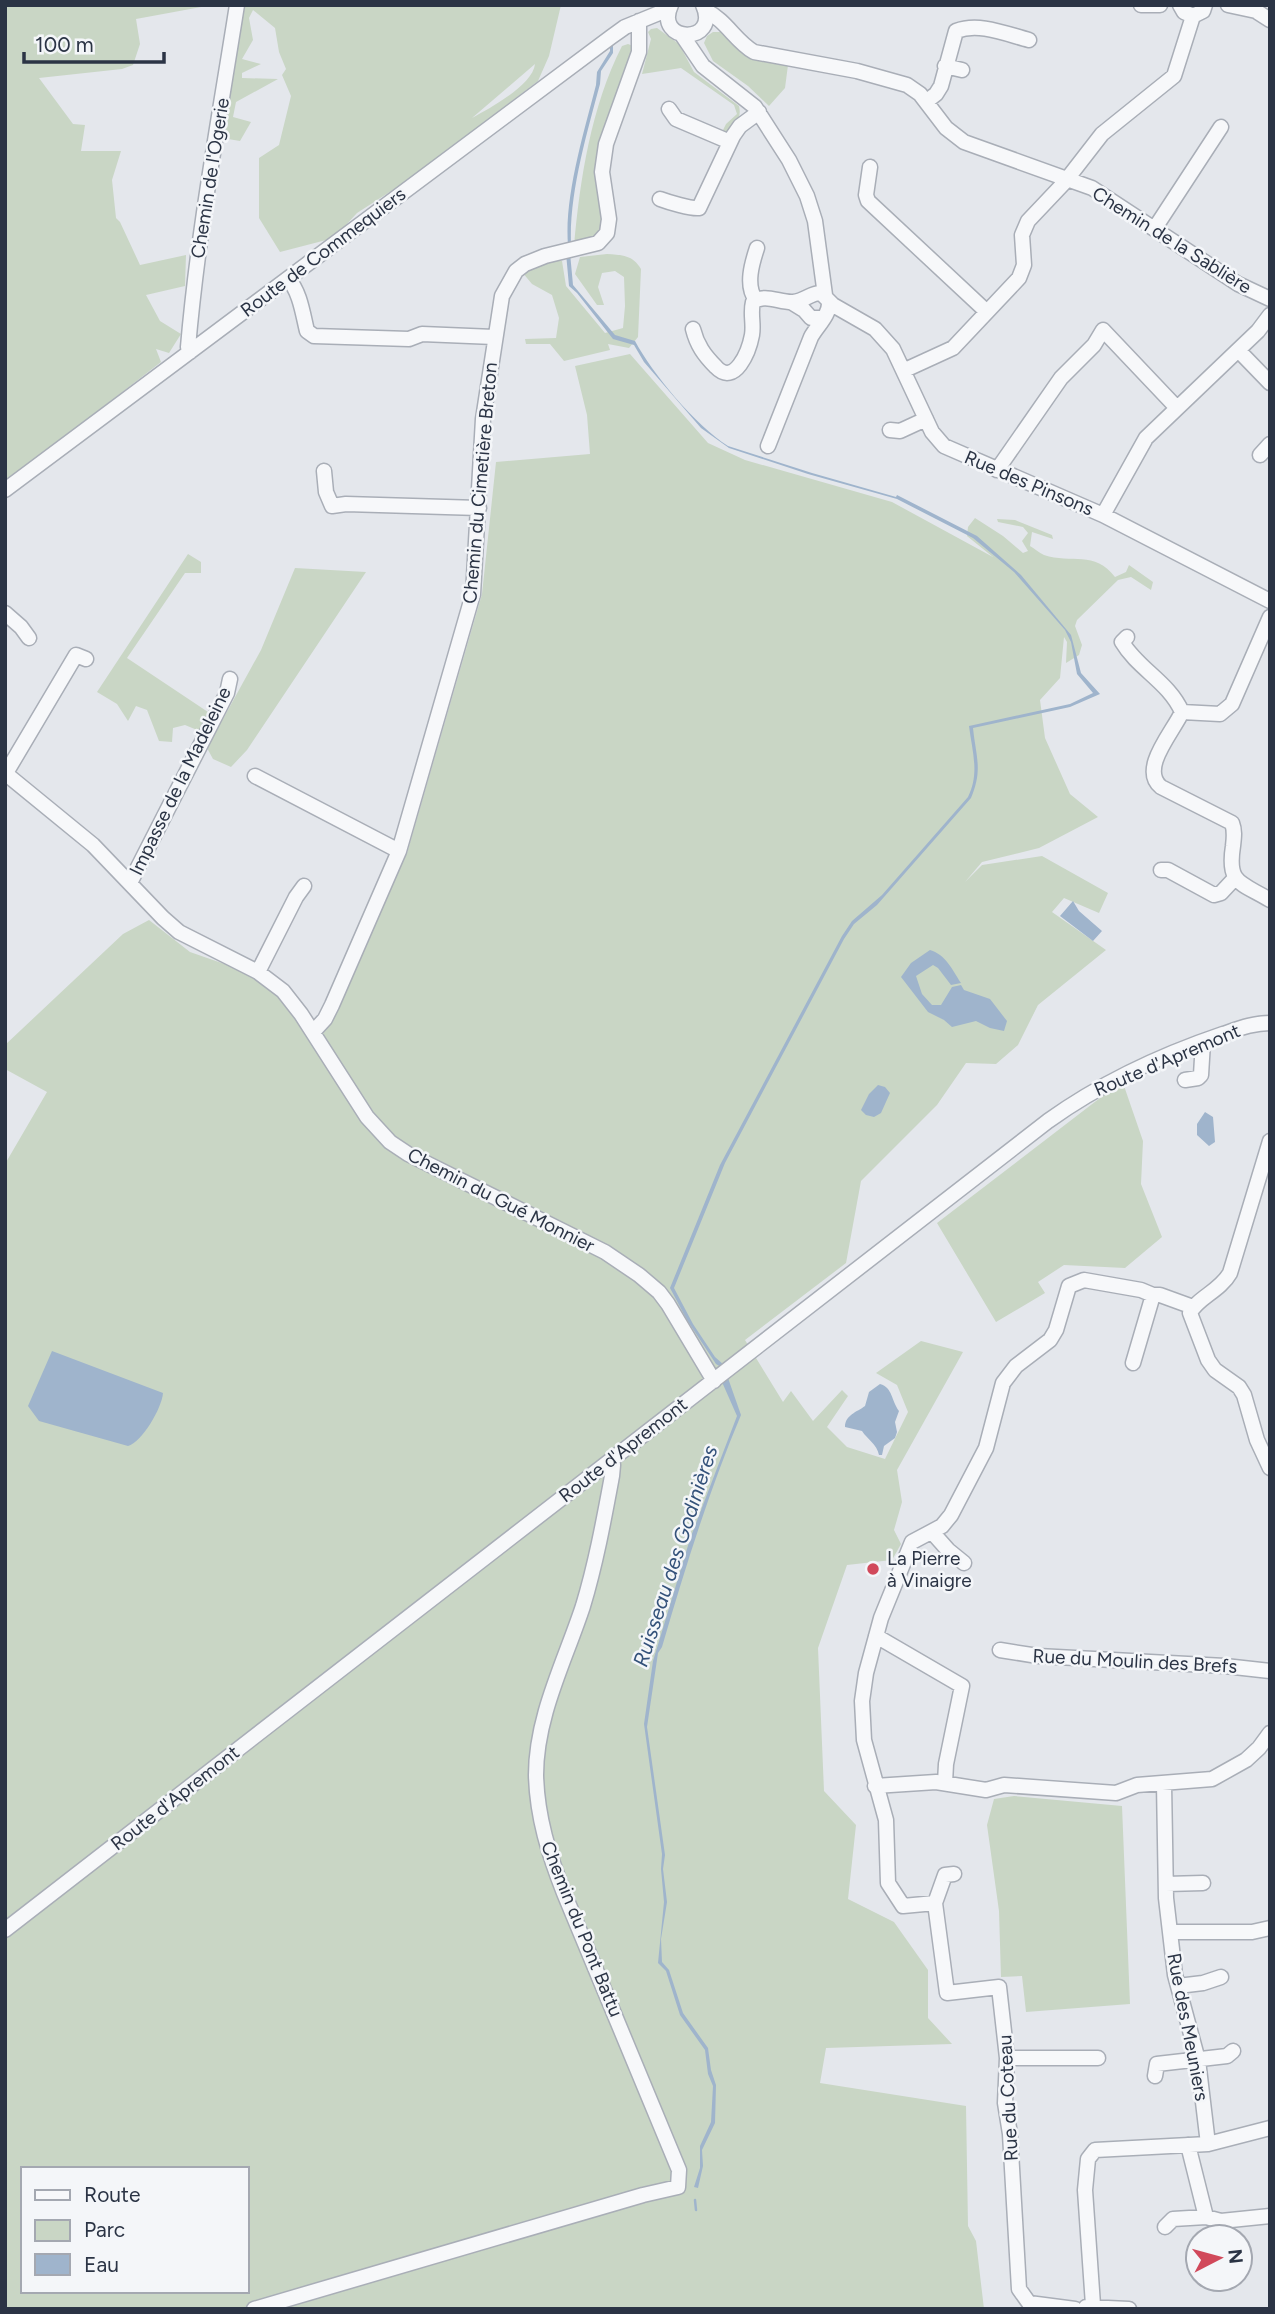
<svg xmlns="http://www.w3.org/2000/svg" width="1275" height="2314" font-family="Figtree,sans-serif">
  <style>
    .green { fill: #c9d6c5; fill-rule: evenodd }
    .water { fill: #9fb4cc }
    .lines { fill: none; stroke-linecap: round; stroke-linejoin: round }
    .stream { stroke: #9fb4cc; stroke-width: 2.5 }
    .minor-casing { stroke: #a9aeb7; stroke-width: 17 }
    .minor { stroke: #f7f8fa; stroke-width: 14 }
    .poi-dot { fill: #d1495b; stroke: #f4f6f9; stroke-width: 2.5 }
    .labels { text-anchor: middle; dominant-baseline: central; stroke-width: 5; stroke-linejoin: round; paint-order: stroke }
    .street-label { font-size: 19px; fill: #2b3445; stroke: #f4f6f9 }
    .poi-label { font-size: 19px; fill: #2b3445; stroke: #f4f6f9; text-anchor: start }
    .water-label { font-size: 21px; font-style: italic; fill: #34527a; stroke: #f4f6f9 }
  </style>
  <rect width="100%" height="100%" fill="#e4e7ec"/>
  <!-- green -->
  <path class="green" d="M5,5h207l-76,14 4,25 -7,21 -11,4 -83,9 34,46 12,1 -4,26h40l-9,29 4,38 4,4 20,43 46,-10 -1,31 -39,9 14,26 21,13 -12,19 -13,-4 5,13 -156,121z
    M245,5h316l-12,51 -11,25 -122,94 -59,38 -23,25 -54,14 -21,-34v-60l20,-13 12,-49 -9,-21 4,-6 -7,-17 -4,-24 -22,-18 -4,8 4,22 -11,19 19,5 -19,9v5l36,1 -42,23 -3,15 18,5 -11,19 -18,-3zM535,64c-2,21 -45,44 -63,54z
    M657,28l22,16 15,28 45,34c3,13 -4,18 -12,28l-5,-2 4,-8 11,-10 -3,-9 -53,-37 -39,6 9,-35 -3,-7 3,-3z
    M713,32h10l65,33 -3,23 -16,18 -21,-20 -35,-25 -9,-18 3,-7z
    M628,44l5,2 -1,6 -28,81 1,98 -6,8 -25,7c6,-67 17,-139 48,-200z
    M607,254c15,1 26,1 34,15l-3,68 -9,11 -21,-4 2,6 -46,11 -14,-17h-24l-1,-5 31,-1 3,-20 -7,-23 -20,-11 -10,-12 23,-11h17l4,25 39,47 18,-5 2,-22 -1,-29 -9,-6 -13,2 -4,14 6,18h-7l-22,-31 5,-17z
    M630,354l78,89 37,17 147,42 101,55 -26,-21 1,-9 7,-9 28,18 20,17 5,-2 -6,-10 6,-8 -5,-6 -25,-5 -1,-3 18,1 37,15 1,4 -21,-7 -2,14c4,2 9,7 14,9 27,9 51,-5 71,22l11,-5 3,-7 24,17 -2,8 -20,-13 -13,3 -41,40 -2,6 7,19 -3,10 -13,8 1,-21 -3,-5 -4,41 -20,22 5,38 25,56 28,23 -59,31 -57,14 -17,20 17,-17 60,-9 66,37 -9,20 -35,-15 -12,14 54,38 -68,55 -20,40 -22,19 -30,-1 -29,42 -76,76 -15,82 -101,77 38,62 8,-11 22,30 29,-31 6,6 -21,31 20,20 38,12 23,-47 -11,-27 -21,-12 45,-32 42,11 -66,118 5,32 -8,28 7,14 -9,16 -45,5 -29,83 6,143 32,34 -8,74 46,23 34,48v48l24,26 -126,4 -6,35 146,23 2,120 8,15 8,68h-979v-1145l42,-72 -42,-23v-24l118,-111 26,-14 41,32 46,16 34,17 40,54 14,-7 83,-179 75,-259 14,-132 94,-8 -3,-39 -12,-49zM23,2169h224v122h-224z
    M188,554l13,8v11h-16l-58,85 84,56 -9,18 -17,-7 -12,3 -1,14 -13,-1 -12,-31 -11,-4 -8,15 -11,-17 -20,-12z
    M295,568l71,4 -119,178 -16,17 -18,-8 -6,-11 54,-98z
    M1123,1083l20,58 -2,43 21,53 -37,31 -61,-3 -26,17 7,11 -49,29 -59,-99 163,-125z
    M1014,1796l108,10 8,198 -104,8 -4,-36 -21,1 -2,-66 -12,-86 7,-26z"/>
  <!-- water -->
  <path class="water" d="M613,42v11l-12,18 -1,13c-13,49 -31,109 -29,160l-3,1c-4,-48 16,-113 28,-160l1,-13 13,-21v-6z
    M566,253h4l3,32 42,50 20,6c17,32 60,84 93,105l84,27 84,24 1,-2 80,41 44,39 50,60 10,38 19,21 -30,13 -97,21c3,29 10,42 -2,70l-94,107 -23,19 -10,15 -119,224 -51,125 19,36 22,33 9,8 -3,2 -5,-3 -29,-44 -17,-32 50,-123 122,-229 10,-15 30,-26 86,-98c12,-24 4,-46 1,-71l101,-22 23,-11 -16,-19 -6,-32 -6,-12 -51,-58 -41,-34 -76,-39 -89,-25 -79,-26 -28,-20 -57,-66 -10,-17 -21,-6 -36,-46 -8,-7z
    M1073,901l6,10 23,20 -9,10 -33,-25z
    M930,950c16,5 22,19 31,33l-10,2 -13,-17 -5,-3 -17,11 6,18 10,11h9l11,-18 9,-2 3,5 26,9 17,22 -3,10 -14,-3 -14,-7 -24,6 -8,-7 -16,-8 -27,-35 10,-14z
    M878,1085l7,2 5,6 -9,20 -7,4 -8,-2 -5,-5 8,-16z
    M1205,1112l8,5 2,25 -6,4 -12,-11v-11z
    M52,1351l111,42c-1,15 -21,49 -35,53l-89,-25 -11,-15z
    M728,1378l13,37c-32,76 -56,153 -79,232l-4,6 -11,74 18,128 -2,14 4,33 -6,37 1,23 7,8 14,43 25,35 3,22 5,15 -1,38 -13,27 1,16 -5,22 -4,-1 6,-19v-22l11,-24 2,-36 -5,-12 -3,-24 -25,-35 -14,-44 -8,-8 6,-61 -3,-33 1,-15 -18,-130 9,-63 37,-122 47,-123 -15,-34z
    M880,1384c13,4 11,16 19,27l-4,11 2,10 -2,6 -11,8 -2,9h-3c-2,-11 -12,-16 -17,-24l-17,-4c0,-12 12,-15 20,-21l4,-14z"/>
  <g class="lines">
    <!-- stream -->
    <path class="stream" d="M695,2200l1,10"/>
    <defs>
      <path id="minor" d="M671,5c-18,39 50,40 32,0
        M1141,5h19
        M1180,5l4,7 9,4 10,-5 2,-6
        M1228,5l28,6 14,9
        M705,10c22,11 30,31 49,42l103,19 50,14 13,9 26,34 18,14 128,46 146,96 32,15
        M682,35l21,31 52,41 34,53 18,36 8,25 10,74
        M945,66l17,4
        M927,101l9,-7 5,-8 15,-55c23,-9 50,3 73,9
        M669,109l7,10 54,23
        M870,167l-4,28 2,6 119,111
        M660,199c8,3 31,10 39,9l34,-72 7,-10 19,-14
        M1155,228l66,-101
        M288,279c12,12 15,36 19,52l7,5 95,3 13,-5 72,3
        M756,300c-11,-14 -4,-37 1,-52
        M791,302l13,8 7,8h11
        M693,329c4,16 11,26 23,38 19,20 33,-16 36,-32 2,-11 -2,-22 1,-33 12,-9 27,1 40,0 12,-1 17,-9 28,-9l12,12 42,24 18,20 39,83 12,14 159,69 167,86
        M1239,351l31,32
        M190,352l-2,-5c10,-115 31,-228 49,-342
        M905,370l48,-22 66,-70 5,-13 -2,-30 6,-14 36,-38 38,-49 72,-58 19,-60
        M890,430l10,1 26,-12
        M768,446l43,-109c6,-11 19,-22 18,-35
        M1260,455l10,-11
        M997,470l64,-92 33,-33 9,-15 74,78
        M324,471l2,21 6,14 14,-2 133,4
        M5,490l606,-453 14,-10 44,-18
        M1103,515l43,-77 112,-107 12,-16
        M5,613l16,14 8,11
        M1270,617l-38,87 -12,10 -38,-2c-9,20 -43,57 -21,75l71,36c3,8 2,14 1,23 -6,38 7,36 37,54
        M1127,637l-5,5c16,27 47,40 60,70
        M5,773l88,72 70,73 16,14 79,40 25,19 18,23 66,103 23,25 18,12 197,98 34,23 20,17 9,12 46,77
        M6,773l70,-118 10,4
        M255,776l144,75
        M1161,870h7l46,25 7,-2 14,-15
        M130,883l97,-190 3,-14
        M258,972l38,-75 8,-11
        M313,1032l12,-13 7,-14 67,-154 74,-257 10,-175 19,-123 14,-25 9,-7 20,-8 53,-13 9,-10 2,-14 -7,-47 4,-28 33,-92v-31
        M1185,1080l13,-2 3,-3 2,-33
        M1270,1141l-40,132c-10,18 -33,25 -40,40l18,47 7,10 24,17 5,8 13,45 13,28
        M1133,1363l20,-68
        M932,1532l16,18 16,13
        M876,1636l86,50 -16,78 -1,19
        M1000,1650l38,6 187,10 45,5
        M1164,1784l2,114 9,77 23,85 10,84
        M875,1786l61,-4 50,8 18,-5 112,8 21,-8 75,-6 34,-19 13,-12 11,-15
        M1166,1884l37,-1
        M935,1903l10,-28 9,-1
        M5,1930l1043,-809c53,-38 113,-66 175,-87 15,-5 30,-11 47,-11
        M1170,1932h82l18,-4
        M1178,1986l25,-3 18,-6
        M1007,2058h91
        M1155,2076l2,-12 70,-8 6,-5
        M1206,2217l15,4 49,-5
        M1165,2227l8,-8 33,-2 -18,-72
        M1093,2305l-8,-115 3,-31 7,-9 113,-6 62,-16
        M1086,2307l43,2
        M254,2309l389,-114 35,-8 1,-17 -115,-277c-15,-38 -27,-76 -28,-118 0,-59 29,-114 47,-169 13,-43 21,-87 29,-130l1,-11 -2,-5
        M1075,2309l-46,-6 -10,-14 -9,-155 -5,-31 2,-45 -8,-71 -52,6 -12,-90 -32,3 -15,-23 -2,-63 -22,-80 -2,-39 4,-28 15,-55 31,-76 30,-16 9,-11 35,-67 17,-65 13,-17 34,-26 6,-10 13,-44 15,-6 57,10 12,5h7l33,12"/>
    </defs>
    <!-- minor casing -->
    <use href="#minor" class="minor-casing"/>
    <!-- minor -->
    <use href="#minor" class="minor"/>
  </g>
  <!-- markers -->
  <circle class="poi-dot" cx="873" cy="1569" r="7"/>
  <g class="labels">
    <!-- street labels -->
    <g class="street-label">
      <text transform="translate(210 178) rotate(-81)">Chemin de l'Ogerie</text>
      <text transform="translate(1172 240) rotate(32)">Chemin de la Sablière</text>
      <text transform="translate(323 252) rotate(-37)">Route de Commequiers</text>
      <text transform="translate(480 483) rotate(-85)">Chemin du Cimetière Breton</text>
      <text transform="translate(1029 483) rotate(23)">Rue des Pinsons</text>
      <text transform="translate(180 781) rotate(-64)">Impasse de la Madeleine</text>
      <text transform="translate(1167 1060) rotate(-23)">Route d'Apremont</text>
      <text transform="translate(501 1200) rotate(27)">Chemin du Gué Monnier</text>
      <text transform="translate(623 1450) rotate(-38)">Route d'Apremont</text>
      <text transform="translate(1135 1661) rotate(3)">Rue du Moulin des Brefs</text>
      <text transform="translate(175 1798) rotate(-38)">Route d'Apremont</text>
      <text transform="translate(582 1929) rotate(68)">Chemin du Pont Battu</text>
      <text transform="translate(1188 2027) rotate(79)">Rue des Meuniers</text>
      <text transform="translate(1008 2098) rotate(-93)">Rue du Coteau</text>
    </g>
    <!-- poi labels -->
    <g class="poi-label">
      <text x="887" y="1558">La Pierre<tspan x="887" dy="22">à Vinaigre</tspan></text>
    </g>
    <!-- water labels -->
    <g class="water-label">
      <text transform="translate(675 1556) rotate(-72)">Ruisseau des Godinières</text>
    </g>
  </g>
  <!-- border -->
  <rect width="1275" height="2314" fill="none" stroke="#2b3445" stroke-width="14"/>
  <!-- legend -->
  <rect x="21" y="2167" width="228" height="126" fill="#f4f6f9" stroke="#a4a8b1" stroke-width="2"/>
  <rect x="35" y="2190" width="35" height="10" fill="#f7f8fa" stroke="#a4a8b1" stroke-width="2"/>
  <text x="84" y="2202" font-size="21" fill="#2b3445">Route</text>
  <rect x="35" y="2220" width="35" height="21" fill="#c9d6c5" stroke="#a4a8b1" stroke-width="2"/>
  <text x="84" y="2237" font-size="21" fill="#2b3445">Parc</text>
  <rect x="35" y="2254" width="35" height="21" fill="#9fb4cc" stroke="#a4a8b1" stroke-width="2"/>
  <text x="84" y="2272" font-size="21" fill="#2b3445">Eau</text>
  <!-- north arrow -->
  <g transform="translate(1219 2258) rotate(84)"><circle r="33" fill="#f4f6f9" stroke="#a4a8b1" stroke-width="2"/>
  <path d="M0-5L12 26L0 18L-12 26Z" fill="#d1495b"/>
  <text y="-10" font-size="19" font-weight="bold" text-anchor="middle" fill="#2b3445">N</text>
  </g>
  <!-- scale -->
  <path d="M24 52v10h140v-10" fill="none" stroke="#2b3445" stroke-width="3.5"/>
  <text x="35" y="52" font-size="21" fill="#2b3445" stroke="#f4f6f9" stroke-width="5" paint-order="stroke">100 m</text>
</svg>
